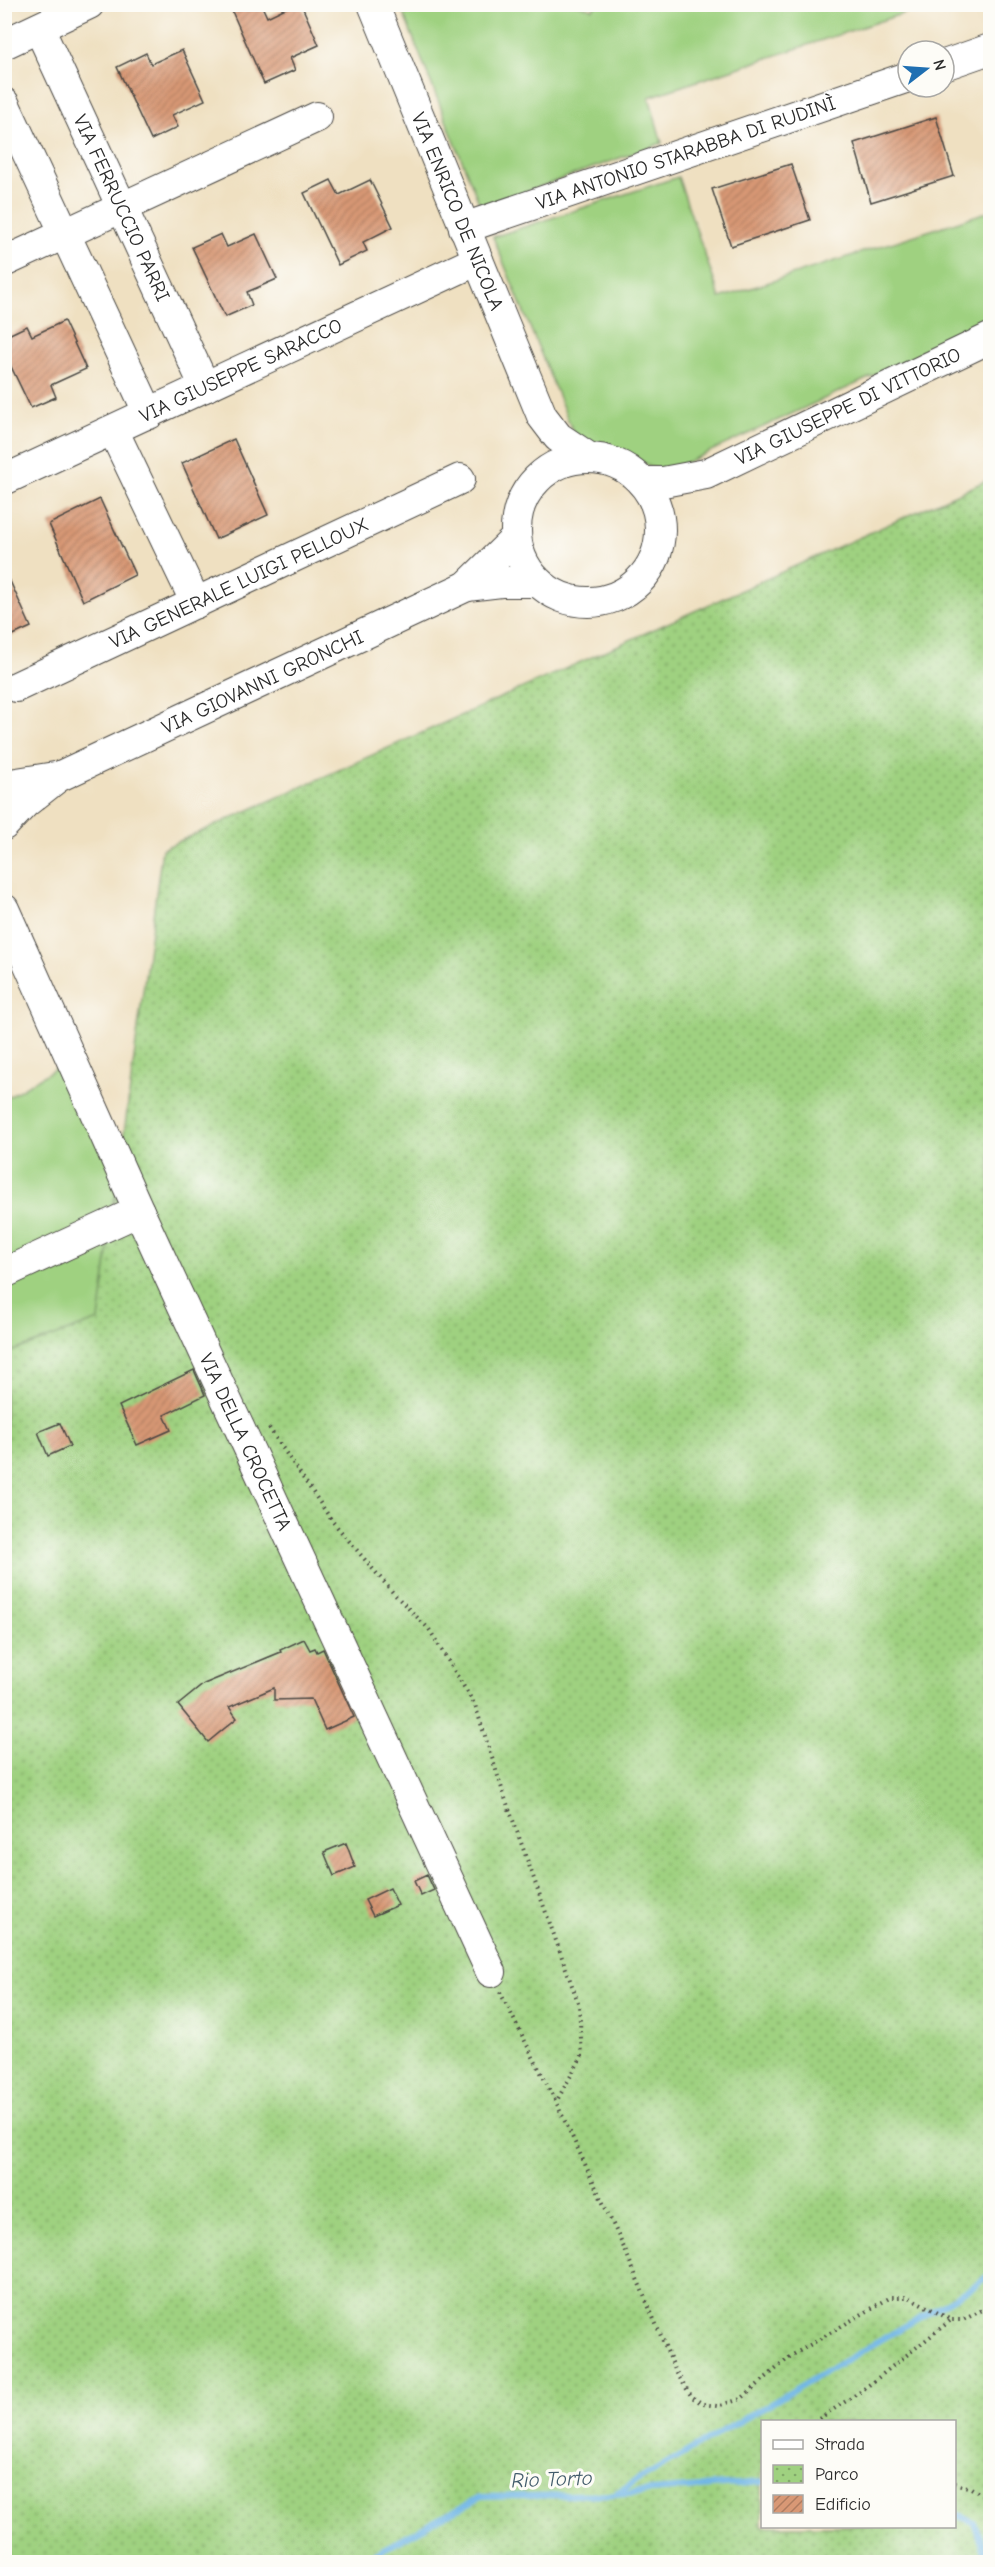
<svg xmlns="http://www.w3.org/2000/svg" width="995" height="2567" font-family="'Comic Neue',sans-serif">
  <style>
    .grass { fill: #9fd180; stroke: #657e56; stroke-width: 1.5 }
    .park { fill: url(#park-dots); stroke: #657e56; stroke-width: 1.5; fill-rule: evenodd }
    .lines { fill: none; stroke-linecap: round; stroke-linejoin: round }
    .stream { stroke: #6fb6e6; stroke-width: 6 }
    .building { fill: url(#building-hatch) }
    .minor-casing { stroke: #484642; stroke-width: 32 }
    .path { stroke: #484642; stroke-width: 4; stroke-dasharray: 1.5 4.5; stroke-linecap: butt }
    .minor { stroke: #fff; stroke-width: 30 }
    .labels { text-anchor: middle; dominant-baseline: central; stroke-width: 6; stroke-linejoin: round; paint-order: stroke }
    .street-label { font-size: 20px; fill: #2b2b2b; stroke: #fdfcf7 }
    .water-label { font-size: 21px; font-style: italic; fill: #435c6c; stroke: #fdfcf7 }
  </style>
  <defs>
    <pattern id="park-dots" width="8" height="8" patternUnits="userSpaceOnUse" patternTransform="scale(1.5)"><rect width="8" height="8" fill="#9fd180"/><path d="M2 2h.1M6 6h.1" fill="none" stroke="#82aa69" stroke-width="1.8" stroke-linecap="round"/></pattern>
    <pattern id="building-hatch" width="6" height="6" patternUnits="userSpaceOnUse" patternTransform="scale(1.5)"><rect width="6" height="6" fill="#d89875"/><path d="M-1 1l2-2M0 6l6-6M5 7l2-2" fill="none" stroke="#af7c60"/></pattern>
  </defs>
  <rect width="100%" height="100%" fill="#fdfcf7"/>
  <filter id="ink" filterUnits="userSpaceOnUse"><feTurbulence type="fractalNoise" baseFrequency=".0167" numOctaves="2"/><feDisplacementMap in="SourceGraphic" scale="12" xChannelSelector="R" yChannelSelector="G"/><feConvolveMatrix kernelMatrix="1 2 1 2 8 2 1 2 1" color-interpolation-filters="sRGB"/></filter>
  <filter id="wash" filterUnits="userSpaceOnUse"><feTurbulence type="fractalNoise" baseFrequency=".008" numOctaves="4" result="noise"/><feDisplacementMap in="SourceGraphic" scale="24" xChannelSelector="R" yChannelSelector="G"/><feGaussianBlur stdDeviation="1.35" result="paint"/><feColorMatrix in="noise" values="0 0 0 0 0 0 0 0 0 0 0 0 0 0 0 0 0 1.4 0 .05"/><feComposite in="paint" operator="in"/></filter>
  <g filter="url(#wash)">
    <rect width="100%" height="100%" fill="#efe0c1"/>
    <!-- grass -->
    <path class="grass" d="M576,4l17,5 3,-5 333,1 -280,92 13,46 -181,65 -81,-203z
      M678,177l42,121 270,-87v111l-322,149 -18,-4 -20,-13 -39,-11 -18,-11 -80,-195z
      M64,1063l56,124 -15,32 -100,48v-168z
      M130,1225l51,92 -176,110v-141z"/>
    <!-- park -->
    <path class="park" d="M990,479v2083h-985v-1208l94,-34 63,-471zM762,2422h192v104h-192z"/>
    <g class="lines">
      <!-- stream -->
      <path class="stream" d="M614,2494l362,-209 14,-11
        M954,2514l20,8 14,40
        M359,2562l122,-65 133,-3 148,-12"/>
    </g>
    <g id="blocks">
      <!-- building -->
      <path class="building" d="M243,4h18l6,13 27,-13h7l18,41 -29,13 5,12 -31,14 -33,-75z
        M182,50l23,50 -33,15 6,12 -27,13 -34,-73 29,-14 5,11z
        M936,117l18,59 -83,26 -17,-59z
        M791,164l19,56 -79,26 -19,-57z
        M331,180l8,15 31,-15 23,47 -30,15 4,9 -29,14 -34,-72z
        M221,234l6,13 29,-13 21,45 -30,13 5,13 -27,12 -33,-70z
        M64,321l22,48 -35,16 5,12 -25,11 -27,-56v-15l23,-11 5,10z
        M234,439l34,76 -52,24 -34,-76z
        M100,499l35,76 -52,26 -34,-77z
        M4,568l27,59 -27,12z
        M194,1370l11,25 -41,20 7,15 -34,15 -18,-39z
        M60,1423l10,23 -22,10 -10,-24z
        M304,1639l6,11 5,-2 2,4 6,-3 31,68 -29,13 -14,-31 -37,1v-12l-45,19 8,11 -29,24 -30,-37 26,-21 77,-32 -1,-2z
        M346,1843l9,24 -21,9 -10,-24z
        M427,1875l7,15 -13,6 -7,-15z
        M390,1888l8,17 -25,11 -8,-16z"/>
    </g>
  </g>
  <g filter="url(#ink)">
    <use href="#blocks" fill-opacity="0" stroke="#484642" stroke-width="1.5"/>
    <g class="lines">
      <defs>
        <g id="minor">
          <path id="s1" d="M373,4l169,412 16,21 30,20"/>
          <path id="s2" d="M39,28l166,359"/>
          <path d="M4,44l85,-40"/>
          <path d="M944,65l46,-16"/>
          <path d="M4,103l145,311"/>
          <path id="s3" d="M464,228l444,-151"/>
          <path d="M4,262l313,-145"/>
          <path d="M113,430l83,173"/>
          <circle cx="588" cy="530" r="72"/>
          <path id="s4" d="M4,480l474,-220"/>
          <path id="s5" d="M642,482h21l43,-8 284,-136"/>
          <path d="M467,586l34,-4h35"/>
          <path id="s6" d="M16,687l444,-208"/>
          <path d="M4,785l51,-8"/>
          <path id="s7" d="M4,825l21,-22 33,-26 409,-191 48,-47"/>
          <path id="s8" d="M4,909l135,302 352,761"/>
          <path d="M4,1273l135,-62"/>
        </g>
      </defs>
      <!-- minor casing -->
      <use href="#minor" class="minor-casing"/>
      <!-- path -->
      <path class="path" d="M269,1428l64,94 62,73 34,34 46,76 29,90 75,210 3,51 -26,46
        M500,1992l56,110 69,148 51,122 16,25 11,7 14,2 24,-7 50,-43 100,-59h18l42,23h12l27,-14
        M814,2422l46,-30 91,-72
        M954,2483l17,5 19,12"/>
      <!-- minor -->
      <use href="#minor" class="minor"/>
    </g>
  </g>
  <g class="labels">
    <!-- street labels -->
    <g class="street-label">
      <text stroke="none"><textPath href="#s3" startOffset="234">VIA ANTONIO STARABBA DI RUDINÌ</textPath></text>
      <text stroke="none"><textPath href="#s2" startOffset="198">VIA FERRUCCIO PARRI</textPath></text>
      <text stroke="none"><textPath href="#s1" startOffset="224">VIA ENRICO DE NICOLA</textPath></text>
      <text stroke="none"><textPath href="#s4" startOffset="261">VIA GIUSEPPE SARACCO</textPath></text>
      <text stroke="none"><textPath href="#s5" startOffset="222">VIA GIUSEPPE DI VITTORIO</textPath></text>
      <text stroke="none"><textPath href="#s6" startOffset="246">VIA GENERALE LUIGI PELLOUX</textPath></text>
      <text stroke="none"><textPath href="#s7" startOffset="298">VIA GIOVANNI GRONCHI</textPath></text>
      <text stroke="none"><textPath href="#s8" startOffset="585">VIA DELLA CROCETTA</textPath></text>
    </g>
    <!-- water labels -->
    <g class="water-label">
      <text transform="translate(552 2479) rotate(-2)">Rio Torto</text>
    </g>
  </g>
  <!-- margin -->
  <rect width="995" height="2567" fill="none" stroke="#fdfcf7" stroke-width="24"/>
  <!-- legend -->
  <rect x="761" y="2420" width="195" height="108" fill="#fdfcf7" stroke="#a9a8a5" stroke-width="1.5"/>
  <rect x="773" y="2440" width="30" height="9" fill="#ffffff" stroke="#a9a8a5" stroke-width="1.5"/>
  <text x="815" y="2450" font-size="18" fill="#2b2b2b">Strada</text>
  <rect x="773" y="2465" width="30" height="18" fill="url(#park-dots)" stroke="#a9a8a5" stroke-width="1.5"/>
  <text x="815" y="2480" font-size="18" fill="#2b2b2b">Parco</text>
  <rect x="773" y="2495" width="30" height="18" fill="url(#building-hatch)" stroke="#a9a8a5" stroke-width="1.5"/>
  <text x="815" y="2510" font-size="18" fill="#2b2b2b">Edificio</text>
  <!-- north arrow -->
  <g transform="translate(926 69) rotate(73)"><circle r="28" fill="#fdfcf7" stroke="#a9a8a5" stroke-width="1.5"/>
  <path d="M0-4.5L10 22L0 15L-10 22Z" fill="#1f6fb2"/>
  <text y="-9" font-size="16" font-weight="bold" text-anchor="middle" fill="#2b2b2b">N</text>
  </g>
</svg>
